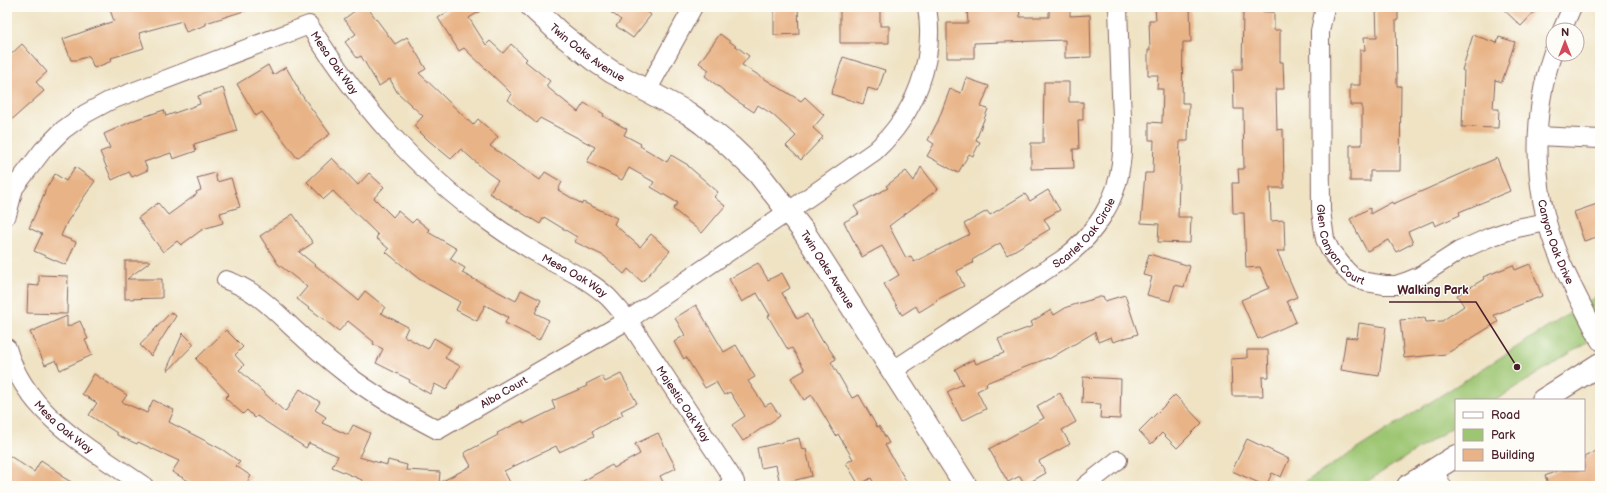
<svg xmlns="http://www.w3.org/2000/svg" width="1607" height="493" font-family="'Balsamiq Sans',sans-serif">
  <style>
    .green { fill: #9dc672; stroke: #74724e }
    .building { fill: #e8b386 }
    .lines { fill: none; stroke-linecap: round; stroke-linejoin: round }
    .street-casing { stroke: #846461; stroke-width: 20 }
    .secondary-casing { stroke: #846461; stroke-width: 24 }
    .street { stroke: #fff; stroke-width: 18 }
    .secondary { stroke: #fff; stroke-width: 22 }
    .labels { text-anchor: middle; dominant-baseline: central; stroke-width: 3; stroke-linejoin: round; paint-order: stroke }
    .street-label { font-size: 11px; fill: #4a1f2b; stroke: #fdfcf7 }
    .leader { fill: none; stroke: #4a1f2b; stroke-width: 1.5 }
    .callout-dot { fill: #4a1f2b; stroke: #fdfcf7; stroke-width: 1.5 }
    .callout-label { font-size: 12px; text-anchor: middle; font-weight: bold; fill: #4a1f2b; stroke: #fdfcf7; stroke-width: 3; stroke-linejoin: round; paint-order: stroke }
  </style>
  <rect width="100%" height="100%" fill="#fdfcf7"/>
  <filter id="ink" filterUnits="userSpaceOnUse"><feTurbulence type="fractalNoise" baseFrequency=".025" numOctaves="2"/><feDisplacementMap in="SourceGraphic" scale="8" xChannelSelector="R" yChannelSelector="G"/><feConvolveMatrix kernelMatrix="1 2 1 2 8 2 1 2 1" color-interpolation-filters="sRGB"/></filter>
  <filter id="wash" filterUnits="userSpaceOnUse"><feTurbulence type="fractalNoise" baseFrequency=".012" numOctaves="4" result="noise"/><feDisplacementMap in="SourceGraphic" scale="16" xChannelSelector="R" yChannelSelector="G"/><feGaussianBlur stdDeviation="0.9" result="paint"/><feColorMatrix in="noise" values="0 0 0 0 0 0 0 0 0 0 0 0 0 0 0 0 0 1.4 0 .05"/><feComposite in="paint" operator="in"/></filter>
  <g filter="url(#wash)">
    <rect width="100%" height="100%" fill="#efe3c4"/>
    <!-- green -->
    <path class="green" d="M1600,294v40l-104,66h-40v25l-96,61h-61z"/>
    <g id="blocks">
      <!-- building -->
      <path class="building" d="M109,7h137l1,3 -41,13v2l-20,7 -4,-11 -43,12 5,15 -33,10 1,3 -18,7 -5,-12 -12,4h-6l-8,-21 51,-18z
        M360,7h7l28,37 12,-7 19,32 -7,4 54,52 5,-6 20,18 -8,9 50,34 5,-8 17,10 -4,8 24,14 1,-2 34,16 -3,6 26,23 11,-13 19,17 -28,31 -14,-13 -4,5 -20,-18 -29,-14 2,-5 -33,-20 -4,7 -51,-31 9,-13 -11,-8 -26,-23 -10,10 -23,-19 -14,-14 9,-10 -26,-24 -7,-13 -11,7 -18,-30 -4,2 -12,-16 11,-8 -12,-15z
        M456,7h31l-18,11 17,27 4,-4 13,12 8,-9 16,15 -2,2 25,20 -4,5 32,26 6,-9 20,11 -1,2 24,13 -3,6 17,9 -1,2 27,16 4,-7 17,10v1l30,26 -4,5 11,9 -23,27 -29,-24 5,-6 -27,-16 3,-5 -25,-14 -7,12 -35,-18 8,-15 -55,-29 -4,5 -28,-23 4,-6 -48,-46 -5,3 -21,-33z
        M604,7h38l9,8 -18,23 -17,-12 5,-6z
        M774,7h24l1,27 -25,1z
        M840,7h40v19h9v17h-49z
        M1019,7l1,10h29v-8h21v7l20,-1 1,42 -26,1v-18l-91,3v15h-27v-35h21l-1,-14z
        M1155,7h35l1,35h-8l-1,61h7l-1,38h-8l-2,76h13l-1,26 -32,-1 1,-18 -18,-1 4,-50h8l1,-33h-5v-18l13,1 1,-34h-6l1,-14h-10v-25h2l-1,-30h7z
        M1376,7h22v13h-2l1,66h4l-1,85h-30v10h-20v-36h12v-40h-12v-20h10v-35h5l-1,-13h13z
        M1501,7h38l-18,19z
        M1243,11l31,1v18h6v32h3l1,27h-8l1,41 6,-1 1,59h-14l1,33 13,-1 1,31h-8l20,46 -10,4 9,21 -38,17 -17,-39 28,-12 -9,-21 -14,1 -2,-55h-11l-1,-30h7l-1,-14h6l-1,-60h-9l-1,-40h9z
        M720,34l29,22 -7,9 59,36 4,-4 19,18 -11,13 10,9 -22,23 -15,-14 10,-10 -24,-22 -14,-9 -4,7 -17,-11 -32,-25 4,-6 -10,-7z
        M1473,35l24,8 2,-6 16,5 -13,40 -7,-2 -2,29h6l-1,19 -36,-1 2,-56 -2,-1z
        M22,44l25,28 -11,10 8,9 -37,33v-66z
        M843,57l42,13 -7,21 -10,-3 -5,16 -32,-10z
        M268,65l5,10 13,-8 13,23h-1l32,44 -33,24 -35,-46 -6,4 -19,-32z
        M966,78l23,8 -8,21 7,2 -12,31 4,2 -7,14 -4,-2 -11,19 -31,-17 7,-12 -6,-4 10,-19 12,-32 11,4z
        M1044,82h25v20h14v18h-5l1,29h-6l1,19 -43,1v-26h12z
        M223,88l14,43 -43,13 2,7 -23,8 -2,-6 -27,9 4,8 -16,7 -3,-5 -17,8 -12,-28 10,-4 -6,-14 33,-15 27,-9 2,6 34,-12 -2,-8z
        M332,158l26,27 11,-12 15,14 -10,11 19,19 5,-6 14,12 4,-4 14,11 -2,2 29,17 -7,10 15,9 -3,5 54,28 5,-11 20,10 -6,13 14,7 -10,20 -34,-17 3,-6 -23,-12 -8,16 -21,-11 4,-8 -41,-23 -33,-27 3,-3 -13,-11 2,-3 -45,-44 -9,8 -17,-17z
        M1497,158l13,33 -51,21 1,3 -25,11 -2,-5 -25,11 5,11 -17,9 -7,-12 -22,11 -17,-32 20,-11v6l22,-12 1,2z
        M75,167l20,14 -28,41 -6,14 15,6 -10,23 -32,-14 8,-17 -13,-6 16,-36h-1l11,-18 11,7z
        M921,167l17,22 -49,37 17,32 5,-2 3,6 56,-28 -6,-10 23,-13 3,4 35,-21 5,7 18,-11 12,20 -16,9 6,10 -43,26 -7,-12 -28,17 1,3 -16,8 7,15 -28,14 1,1 -18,11 -3,-6 -14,9 -18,-31 15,-9 -17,-29 -20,11 -18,-35 15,-8 -5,-8 34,-18 -2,-2 20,-15 8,10z
        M215,173l2,9 14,-4 9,29 -20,6 3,10 -20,6 -22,16 -4,-4 -14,11 -25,-34 20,-15 10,12 29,-21 -1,-2 5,-2 -4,-12z
        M1600,203v33l-16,5 -10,-29z
        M293,214l20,29 -14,9 59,48 7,-9 20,16 -4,6 27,14 -4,9 24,13 6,-11 17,10 -6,10 15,8 -14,24 -11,-6 -5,10 -21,-12 1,-2 -34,-17 7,-14 -10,-5 1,-2 -26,-21 -9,10 -42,-32 10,-12 -29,-23 -18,-28z
        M1149,254l41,12 -6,21 -9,-2 -5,16 -23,-6 5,-18 -9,-2z
        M125,261h26l-24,18h35v19l-37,1z
        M758,263l10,17 14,-7 8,15 -8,5 15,26 10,-5 16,28 1,-1 12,18 -5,3 21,36 7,-3 18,32 2,-1 10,17 -4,2 24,41h-33l-5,-8 -12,7 -13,-22 7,-4 -15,-25 -2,2 -24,-41 -8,5 -13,-22 14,-8 -13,-22 -4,2 -20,-34 2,-1 -13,-22 -15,9 -13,-23z
        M1530,264l12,32 -48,19 4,7 -52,32 -42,4 -4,-38 25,-2 1,4 16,-1 22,-15 -7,-11 27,-16 -1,-2 30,-12 2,5z
        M39,275l29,1 -1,38 -40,-1 1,-28 11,1z
        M1125,295l13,39 -25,8 -2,-5 -13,5 -3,-10 -46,27 -1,-1 -62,25 1,3 -10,5 9,18 -24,12 -15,-29 16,-8 -8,-15 19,-10 2,5 28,-11 -6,-14 35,-13 -2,-4 20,-12 3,5 13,-8 36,-11 2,5z
        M696,305l28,47 12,-7 19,32 -7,4 17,25 6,-3 9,13 -37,25 -11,-16 13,-9 -15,-24 -6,3 -8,-13 -11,6 -19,-31 -2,2 -10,-17 11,-7 -10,-17z
        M171,312l5,4 -25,40 -11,-11z
        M67,316v11l13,-6 8,18 -3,1 7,15 -32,15 -4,-10 -11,5 -15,-33z
        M1359,323l27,4 -7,49 -38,-6 5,-33 11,1z
        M226,330l17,17 -8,8 9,10 -5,5 46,42 15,-23 20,13 -5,8 11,7 -4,6 26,12 5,-10 17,8 -11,24 28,8 1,-5 19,5 -1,5 34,2 -1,11 32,-17 -7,-13 34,-18 -1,-2 25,-12 2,3 31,-15 -3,-8 35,-15 -1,-2 16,-8 3,6 16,-8 16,29 -16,8 2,4 -31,16 2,5 -35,16 -3,-6 -52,25 8,15h-151l1,-6 -30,-13 6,-11 -29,-13 -3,5 -49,-32 -2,2 -8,-8 -4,4 -18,-16 4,-4 -33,-35z
        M183,333l11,11 -26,27 -1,-2z
        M1247,350h21l1,27h-7l1,19h-31l-1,-37 16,-1z
        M94,374l33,21 -5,7 25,11 6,-13 21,10 -5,12 54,28 17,12 -4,4 15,10 -6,10h-47l-26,-14 7,-11 -41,-19 -1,2 -20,-9v-2l-28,-18 8,-12 -15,-9z
        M1083,377l38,2 -1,40 -20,-1 1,-14 -19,-1z
        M1060,393l16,29 -14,8 8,14 -31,17 7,12 -21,12 -5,-9 -12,6 -19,-33 55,-31 -7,-12z
        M1175,395l27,28 -25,25 -15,-15 -11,11 -12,-13z
        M658,433l18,35 -16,8 5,10h-91l38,-21 2,3 26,-14 -5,-10z
        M799,438l3,12 4,-1 6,27 -32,8 -4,-19 -15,3 -4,-20z
        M1247,439l42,20 -8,18 -9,-4 -6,13 -34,-15z
        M1600,449v37h-51l-4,-10 14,-6h25v-13z
        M7,454l27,18 7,-12 21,14 -1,2 17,10h-71z"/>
    </g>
  </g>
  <g filter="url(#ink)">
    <use href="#blocks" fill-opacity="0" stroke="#846461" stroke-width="1"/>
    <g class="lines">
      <defs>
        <g id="street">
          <path id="s1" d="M1325,8l-5,23 1,180 4,28 5,11 15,19 7,7 14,6 19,3h11l12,-4 12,-5 39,-25 31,-14 27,-9 30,-6"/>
          <path d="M1562,30l10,-23"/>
          <path id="s2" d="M1553,52c-21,62 -21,134 2,195 12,32 30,63 45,94"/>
          <path d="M647,91l46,-84"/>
          <path d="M1538,136l62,3"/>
          <path id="s3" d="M7,215l7,-27 29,-38 20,-20 22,-16 24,-13 200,-76c50,79 106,145 183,199 18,13 37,25 57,36 20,11 42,21 59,37 7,7 13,15 20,23l107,162 -7,4"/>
          <path id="s4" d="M226,280c28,9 47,29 68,49 16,15 33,30 51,44 28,22 60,40 93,57l190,-110 161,-109 86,-60c40,-37 61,-90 52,-144"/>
          <path id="s5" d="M7,348c19,67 84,101 137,138"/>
          <path id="s6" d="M892,371l171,-112c31,-23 54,-58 58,-96 3,-23 1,-45 0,-68 -1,-29 -2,-59 -3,-88"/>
          <path d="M1434,470l8,16"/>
          <path d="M1085,486l33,-26"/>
        </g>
        <g id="secondary">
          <path id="s7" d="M532,7l29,27 33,26 18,12 76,41 15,11 28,23 27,26 46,59 162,254"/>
          <path d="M1543,400l57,-36"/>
          <path d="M1408,486l48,-30"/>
        </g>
      </defs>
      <!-- street casing -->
      <use href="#street" class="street-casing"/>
      <!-- secondary casing -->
      <use href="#secondary" class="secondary-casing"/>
      <!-- street -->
      <use href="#street" class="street"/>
      <!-- secondary -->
      <use href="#secondary" class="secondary"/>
    </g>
  </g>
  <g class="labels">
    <!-- street labels -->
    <g class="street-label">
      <text stroke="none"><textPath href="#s7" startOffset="72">Twin Oaks Avenue</textPath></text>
      <text stroke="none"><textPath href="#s3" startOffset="418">Mesa Oak Way</textPath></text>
      <text stroke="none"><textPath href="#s6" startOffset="238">Scarlet Oak Circle</textPath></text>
      <text stroke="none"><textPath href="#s1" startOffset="244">Glen Canyon Court</textPath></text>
      <text stroke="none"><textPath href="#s2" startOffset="194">Canyon Oak Drive</textPath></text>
      <text stroke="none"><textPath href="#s7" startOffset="401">Twin Oaks Avenue</textPath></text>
      <text stroke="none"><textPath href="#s3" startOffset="742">Mesa Oak Way</textPath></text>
      <text stroke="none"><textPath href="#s4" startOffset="337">Alba Court</textPath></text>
      <text stroke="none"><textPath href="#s3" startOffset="913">Majestic Oak Way</textPath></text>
      <text stroke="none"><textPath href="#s5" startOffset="99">Mesa Oak Way</textPath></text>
    </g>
  </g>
  <!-- callouts -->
  <path class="leader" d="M1517 367L1476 302H1389"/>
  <circle class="callout-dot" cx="1517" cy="367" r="4"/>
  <g class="callout-label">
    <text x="1433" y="294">Walking Park</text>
  </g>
  <!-- margin -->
  <rect width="1607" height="493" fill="none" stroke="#fdfcf7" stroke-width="24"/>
  <!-- legend -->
  <rect x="1455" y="399" width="130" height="72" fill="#fdfcf7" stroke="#b5a4a5"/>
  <rect x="1463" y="412" width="20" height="6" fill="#ffffff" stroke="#b5a4a5"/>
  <text x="1491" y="419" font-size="12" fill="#4a1f2b">Road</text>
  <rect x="1463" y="429" width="20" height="12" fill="#9dc672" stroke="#b5a4a5"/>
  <text x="1491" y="439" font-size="12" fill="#4a1f2b">Park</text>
  <rect x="1463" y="449" width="20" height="12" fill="#e8b386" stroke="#b5a4a5"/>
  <text x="1491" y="459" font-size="12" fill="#4a1f2b">Building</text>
  <!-- north arrow -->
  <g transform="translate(1565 42)"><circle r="19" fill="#fdfcf7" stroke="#b5a4a5"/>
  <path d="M0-3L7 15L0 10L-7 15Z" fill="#d1495b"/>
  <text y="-6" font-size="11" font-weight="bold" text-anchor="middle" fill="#4a1f2b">N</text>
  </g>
</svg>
